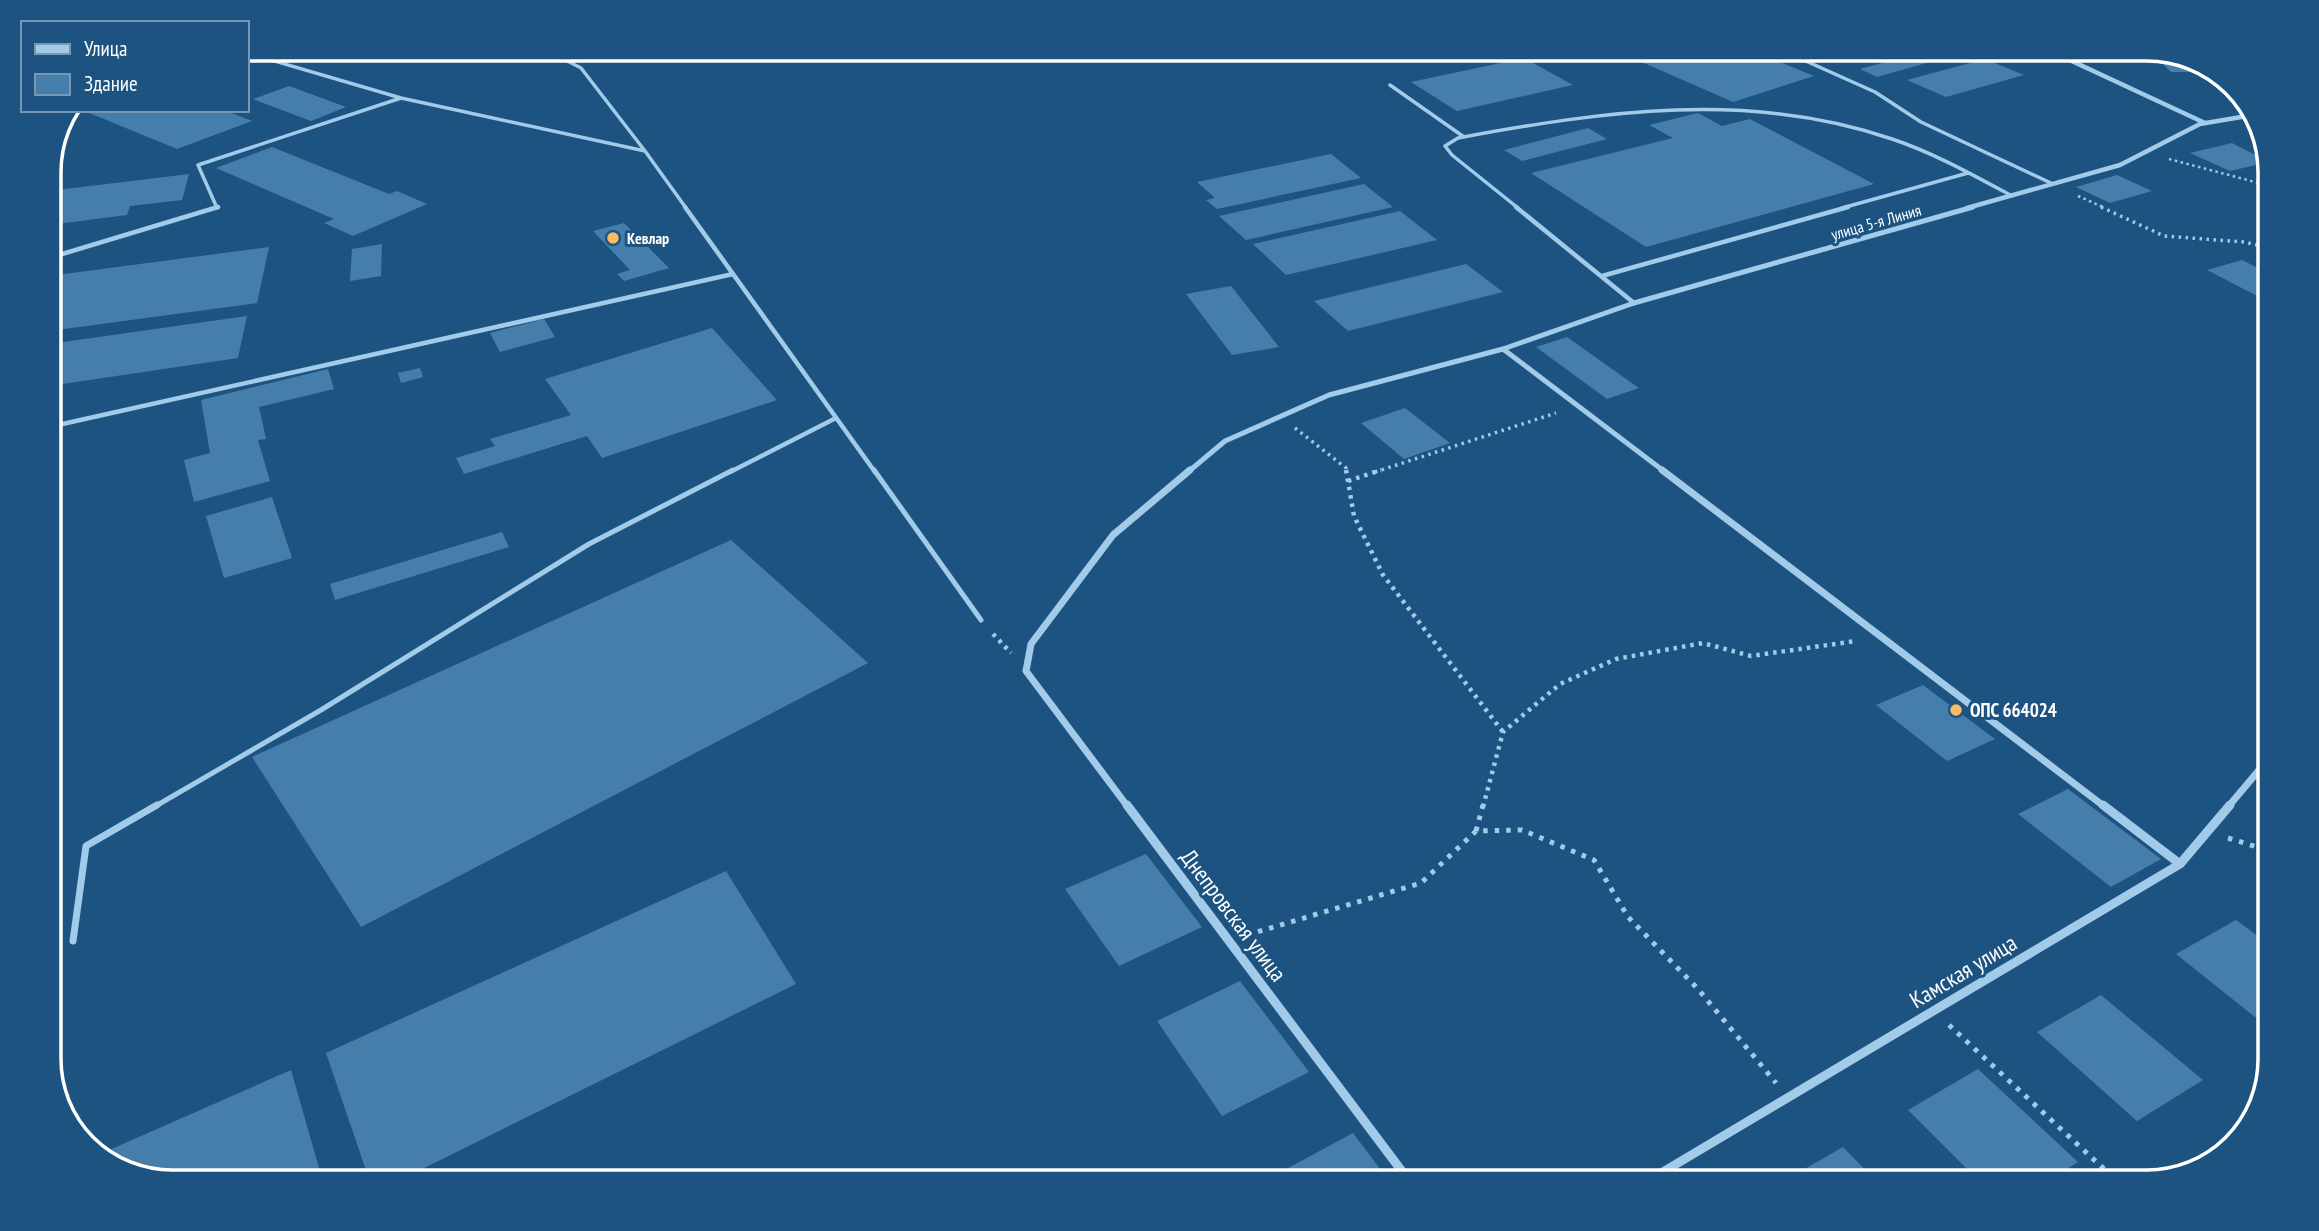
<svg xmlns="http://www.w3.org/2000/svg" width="2319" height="1231" font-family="'PT Sans Narrow',sans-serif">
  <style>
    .building { fill: #467eab }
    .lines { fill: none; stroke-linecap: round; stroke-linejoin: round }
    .path-far3 { stroke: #a2cae9; stroke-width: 2.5; stroke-dasharray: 2.5 3.5; stroke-linecap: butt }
    .path-far2 { stroke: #a2cae9; stroke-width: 3.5; stroke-dasharray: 2.5 4.5; stroke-linecap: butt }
    .path-far1 { stroke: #a2cae9; stroke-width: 4.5; stroke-dasharray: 3.5 5; stroke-linecap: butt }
    .path { stroke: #a2cae9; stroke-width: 5; stroke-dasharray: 4.5 7; stroke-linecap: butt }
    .lane-far3 { stroke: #a2cae9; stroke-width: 3.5 }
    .lane-far2 { stroke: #a2cae9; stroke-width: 4.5 }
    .lane-far1 { stroke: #a2cae9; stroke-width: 5 }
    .lane { stroke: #a2cae9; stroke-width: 7 }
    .street-far3 { stroke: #a2cae9; stroke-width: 4.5 }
    .street-far2 { stroke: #a2cae9; stroke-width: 5 }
    .street-far1 { stroke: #a2cae9; stroke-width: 7 }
    .street { stroke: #a2cae9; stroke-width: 9 }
    .poi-dot { fill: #f9bd61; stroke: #1d5381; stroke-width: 2.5 }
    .labels { text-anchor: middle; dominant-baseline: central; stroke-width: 6; stroke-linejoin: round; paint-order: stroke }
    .far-street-label { font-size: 16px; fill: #fff; stroke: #1d5381 }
    .far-poi-label { font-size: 16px; font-weight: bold; fill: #fff; stroke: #1d5381; text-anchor: start }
    .poi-label { font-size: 19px; font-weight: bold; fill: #fff; stroke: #1d5381; text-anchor: start }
    .near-street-label { font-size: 23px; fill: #fff; stroke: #1d5381 }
    .rim { fill: none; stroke: #fff; stroke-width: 3.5 }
  </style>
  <rect width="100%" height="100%" fill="#1d5381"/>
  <!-- building -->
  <path class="building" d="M629,49h19l7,7 -23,5 -11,-10z
    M1612,49h136l66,27 -81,26z
    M1933,49h13l12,5 -81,23 -17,-8z
    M1524,58l49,27 -116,26 -46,-29z
    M1985,59l39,16 -78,22 -39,-17z
    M2161,62l35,1 10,9h-35z
    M289,86l57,21 -35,14 -58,-22z
    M82,110h142l28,11 -75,28z
    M1698,113l24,13 28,-7 124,65 -228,63 -115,-74 142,-35 -24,-13z
    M1588,128l19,11 -85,22 -18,-11z
    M2232,143l37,19 -39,9 -40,-18z
    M272,147l117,47 8,-3 30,13 -74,32 -29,-13 10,-4 -118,-51z
    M1331,154l30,24 -144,31 -11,-9 9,-2 -18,-16z
    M189,174l-7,26 -52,6 -3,9 -78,10v-34z
    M2117,175l35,16 -42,12 -34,-16z
    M1364,184l29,23 -147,33 -27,-24z
    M1400,211l37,29 -151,35 -33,-31z
    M624,223l45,45 -45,13 -7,-7 13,-4 -37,-39z
    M382,244l-1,32 -31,5 2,-32z
    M269,247l-12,56 -208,28v-55z
    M2242,260l28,14v23l-7,2 -56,-29z
    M1466,264l37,28 -155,39 -34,-30z
    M1231,286l48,61 -47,8 -46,-61z
    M247,316l-9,42 -189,28v-42z
    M544,319l11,18 -55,15 -10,-19z
    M712,328l65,72 -175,58 -15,-22 -123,38 -8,-16 39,-12 -5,-7 81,-24 -26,-36z
    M1567,337l52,37 20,14 -32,11 -71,-52z
    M420,368l3,9 -22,6 -3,-10z
    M328,369l6,20 -75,18 7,32 -8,1 12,41 -76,21 -10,-42 26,-7 -9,-53z
    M1405,408l45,35 -46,16 -43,-36z
    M272,497l20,61 -68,20 -18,-62z
    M502,532l7,15 -174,53 -5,-16z
    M731,540l137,123 -507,264 -109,-170z
    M1923,685l72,54 -48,22 -71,-56z
    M2068,789l93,70 -50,28 -93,-73z
    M1146,854l56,73 -83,39 -54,-77z
    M726,871l70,113 -400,198h-26l-44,-129z
    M2236,920l34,25v84l-94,-75z
    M1240,981l69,91 -87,44 -65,-95z
    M2101,995l102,85 -66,41 -100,-89z
    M1978,1069l100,93 -32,20h-66l-72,-72z
    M291,1070l32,112h-151l-55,-13 -17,-15z
    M1353,1133l37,49h-122l-2,-2z
    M1843,1147l34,35h-95z"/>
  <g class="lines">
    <!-- path-far3 -->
    <path class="path-far3" d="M2169,159l101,27
      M2078,196l27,12"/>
    <!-- path-far2 -->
    <path class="path-far2" d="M2101,207l63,29 80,6 26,6
      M1295,428l51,40v4
      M1375,472l181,-59"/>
    <!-- path-far1 -->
    <path class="path-far1" d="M1346,470l8,46 29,59 120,157
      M1348,481l33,-11
      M993,634l18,19
      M1483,807l20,-75 57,-48 56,-25 87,-16 48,13 105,-15"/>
    <!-- path -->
    <path class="path" d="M1476,831l7,-26
      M2228,838l42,13
      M1247,935l174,-52 55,-52 46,-1 72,30 34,57 70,72 78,94
      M1949,1025l169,157"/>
    <!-- lane-far3 -->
    <path class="lane-far3" d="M544,49l37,19 64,83
      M1779,49l96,43 46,30 132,62
      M247,53l154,45 244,53 41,57
      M1390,85l74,52
      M217,208l-19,-43 203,-67
      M1518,208l-66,-53 -7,-9 13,-8c145,-27 292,-48 434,1 42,14 81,36 120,57
      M1842,208l126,-35"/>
    <!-- lane-far2 -->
    <path class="lane-far2" d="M685,207l190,265
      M1516,207l118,96
      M49,258l169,-51
      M1602,276l246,-69
      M49,427l684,-153
      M730,472l106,-54"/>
    <!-- lane-far1 -->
    <path class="lane-far1" d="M874,470l107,150
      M154,807l167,-97 268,-166 144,-74"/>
    <!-- lane -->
    <path class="lane" d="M73,941l13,-95 71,-41"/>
    <!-- street-far3 -->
    <path class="street-far3" d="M2046,49l159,74
      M1967,208l153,-43 80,-41 53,-9"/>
    <!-- street-far2 -->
    <path class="street-far2" d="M1503,349l162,123
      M1188,472l37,-31 104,-46 174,-46 131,-46 339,-96"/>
    <!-- street-far1 -->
    <path class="street-far1" d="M1662,470l443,337
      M1128,807l-102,-136 5,-27 82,-109 77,-65
      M2228,807l42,-50"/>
    <!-- street -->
    <path class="street" d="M1127,805l283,377
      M2103,805l77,59
      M1646,1182l534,-318 50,-59"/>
  </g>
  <!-- markers -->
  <g class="poi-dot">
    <circle cx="613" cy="238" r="7"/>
    <circle cx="1956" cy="710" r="7"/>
  </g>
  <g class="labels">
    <!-- far-street labels -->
    <g class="far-street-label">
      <text transform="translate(1876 222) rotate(-16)">улица 5-я Линия</text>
    </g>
    <!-- far-poi labels -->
    <g class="far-poi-label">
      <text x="627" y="238">Кевлар</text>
    </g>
    <!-- poi labels -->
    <g class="poi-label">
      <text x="1970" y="710">ОПС 664024</text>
    </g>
    <!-- near-street labels -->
    <g class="near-street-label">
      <text transform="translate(1234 915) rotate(53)">Днепровская улица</text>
      <text transform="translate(1963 971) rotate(-31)">Камская улица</text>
    </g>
  </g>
  <!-- crop -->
  <path d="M0 0H2319V1231H0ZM172 61H2147A111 111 0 0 1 2258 172V1059A111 111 0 0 1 2147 1170H172A111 111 0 0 1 61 1059V172A111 111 0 0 1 172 61Z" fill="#1d5381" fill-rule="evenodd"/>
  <path class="rim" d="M172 61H2147A111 111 0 0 1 2258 172V1059A111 111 0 0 1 2147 1170H172A111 111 0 0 1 61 1059V172A111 111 0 0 1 172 61Z"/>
  <!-- legend -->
  <rect x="21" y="21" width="228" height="91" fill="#1d5381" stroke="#7798b3" stroke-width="2"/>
  <rect x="35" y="44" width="35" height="10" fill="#a2cae9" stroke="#7798b3" stroke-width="2"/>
  <text x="84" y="56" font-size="21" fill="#ffffff">Улица</text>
  <rect x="35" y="74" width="35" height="21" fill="#467eab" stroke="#7798b3" stroke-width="2"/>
  <text x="84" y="91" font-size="21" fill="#ffffff">Здание</text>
</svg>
